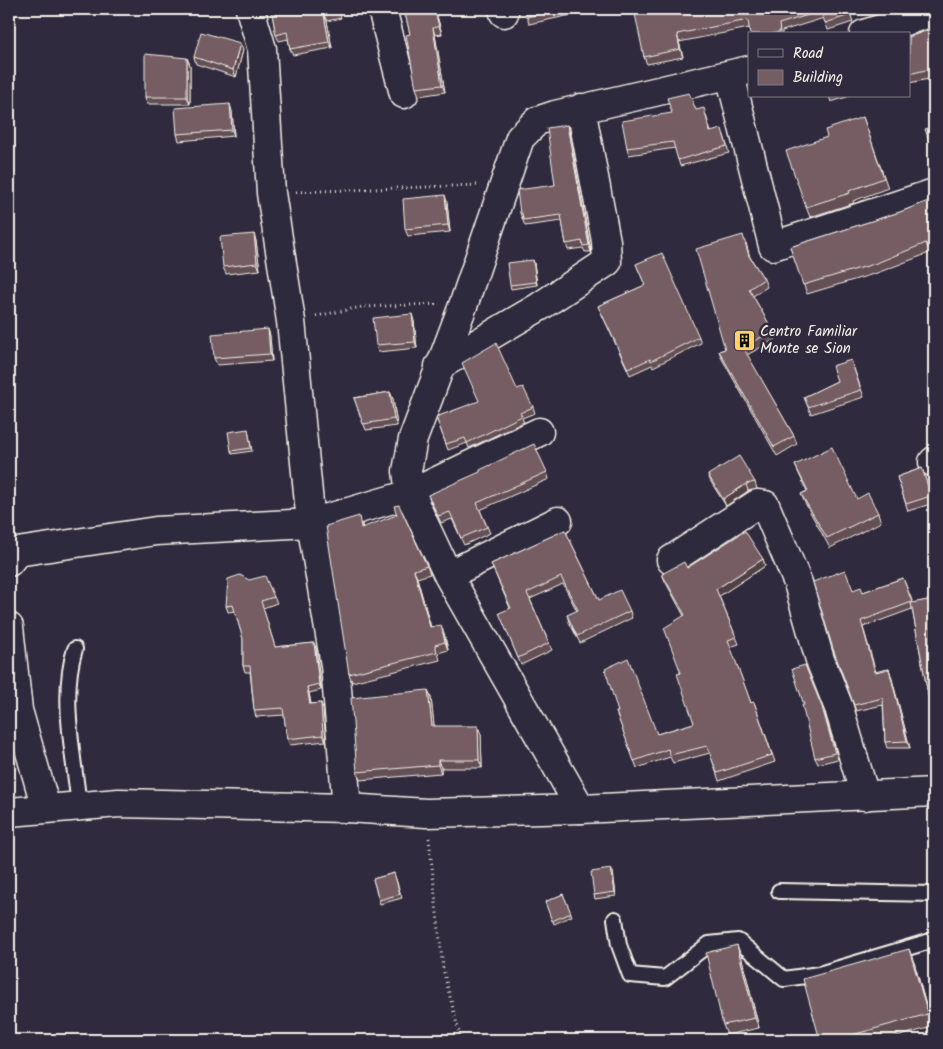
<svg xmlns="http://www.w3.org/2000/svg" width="943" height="1049" font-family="Kalam,sans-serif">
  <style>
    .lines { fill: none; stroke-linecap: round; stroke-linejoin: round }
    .lane-casing { stroke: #f4f1e8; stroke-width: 18 }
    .street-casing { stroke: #f4f1e8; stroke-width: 31 }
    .secondary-casing { stroke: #f4f1e8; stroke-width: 31 }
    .path { stroke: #f4f1e8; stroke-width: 3; stroke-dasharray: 1 4; stroke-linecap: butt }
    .lane { stroke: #2f2a3d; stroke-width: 14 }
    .street { stroke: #2f2a3d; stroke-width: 28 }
    .secondary { stroke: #2f2a3d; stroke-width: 28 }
    .wall { fill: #645055; stroke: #f4f1e8 }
    .shaded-wall { fill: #514145; stroke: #f4f1e8 }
    .building { fill: #745d63; stroke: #f4f1e8 }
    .labels { text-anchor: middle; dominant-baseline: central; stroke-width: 5; stroke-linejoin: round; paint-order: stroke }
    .poi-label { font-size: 15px; fill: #f4f1e8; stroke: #2f2a3d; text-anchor: start }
  </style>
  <rect width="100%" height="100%" fill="#2f2a3d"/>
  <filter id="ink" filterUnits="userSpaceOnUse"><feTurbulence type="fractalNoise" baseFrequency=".02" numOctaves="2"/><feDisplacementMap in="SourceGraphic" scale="10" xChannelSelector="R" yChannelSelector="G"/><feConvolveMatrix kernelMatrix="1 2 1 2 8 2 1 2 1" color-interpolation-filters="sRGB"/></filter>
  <g filter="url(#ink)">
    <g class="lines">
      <defs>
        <path id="lane" d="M75,649c-15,46 -1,108 4,157
          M779,891l155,3
          M615,919l4,26 11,30 35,3 44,-34 29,-3 46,38 35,-5 115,-34"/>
        <path id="street" d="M382,9l22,85
          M503,9l1,4
          M864,34l70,-22
          M730,75l43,171 161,-53
          M439,366l100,-59 68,-45 -1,-21 -25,-133
          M933,462l1,-1
          M671,560l86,-56 8,1 33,78 22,77 19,48 26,88
          M9,562l8,-10 139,-21 155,-8 -20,-202 -20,-128 -9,-144 -12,-40
          M448,575l110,-54
          M9,627l9,83 28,98
          M347,808l-12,-143 -24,-142 99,-29 129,-62
          M581,809l-133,-234 -38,-81 -3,-23 6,-32 51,-136 56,-165 17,-17 18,-6 194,-45"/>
        <path id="secondary" d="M9,812l110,-9 228,5 79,5 155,-4 353,-17"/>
      </defs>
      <!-- lane casing -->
      <use href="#lane" class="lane-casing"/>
      <!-- street casing -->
      <use href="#street" class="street-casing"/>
      <!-- secondary casing -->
      <use href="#secondary" class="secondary-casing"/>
      <!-- path -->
      <path class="path" d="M296,192l181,-7
        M316,316l46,-9 74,-3
        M429,838l14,131 18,71"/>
      <!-- lane -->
      <use href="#lane" class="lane"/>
      <!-- street -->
      <use href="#street" class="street"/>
      <!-- secondary -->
      <use href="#secondary" class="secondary"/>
    </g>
    <!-- wall -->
    <path class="wall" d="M271,9h68l2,9 -14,3 5,27 -39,7 -3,-6 -2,-10 -9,2 -3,-6z
      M404,9h31l7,25 -7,1 10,57 -26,4 -3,-8 -6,-54z
      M525,9h74l-70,15z
      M636,9h213l4,13 -25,8 -4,-12 -42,13v3h-32l-1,-6 -70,14 4,15 -36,7 -3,-7z
      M934,28v50l-25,5v-46z
      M243,50l-7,27 -40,-13 -2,-7z
      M187,58l3,7v39h-43l-2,-7z
      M829,96h21l-19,6z
      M696,110l10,5 5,17 13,3 5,18 -49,13 -5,-18 -46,7 -2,-7 45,-35z
      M232,111l2,25 -55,5 -2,-7z
      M863,117l25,71 -35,13 1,2 -44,14 -4,-10 21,-70z
      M567,125l2,6 22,121h-6l-2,-4 -15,2 -2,-6 -4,-23 -37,5 -5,-13 35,-28z
      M934,199v58h-3l-2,-4 -52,20 -70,21 -17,-47 110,-35z
      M447,202l3,30 -42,4 -3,-7z
      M254,234l2,7 4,29 -34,4 -3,-7z
      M746,243l4,14 14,22 3,8 -14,9 20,35 3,8 -29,16 47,81 3,8 -20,12 -55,-97 -3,-8 6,-2z
      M533,260l1,3 3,22 -26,4 -1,-4z
      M636,264l63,73 2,6 -48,24 -1,-2 -22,10 -32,-69 47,-21z
      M414,321l3,27 -39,4 -2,-7z
      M268,329l2,7 2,25 -55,4 -3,-7z
      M851,360l13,37 -53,17 -7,-17 33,-16z
      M517,389l16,18 2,6 -13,5 2,4 -55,26 -2,-5 -19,7 -12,-33z
      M390,392l3,7 4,27 -31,4 -12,-32z
      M248,429l4,22 -20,3 -1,-3z
      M795,465l62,34 21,14 3,9 -51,26 -25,-45 -4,-9 6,-3 -8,-17z
      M922,468l12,35 -26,8 -11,-34z
      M547,472l2,7 -69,31 10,23 -26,12 -12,-26 -11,4 -13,-28z
      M708,475l47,7 2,7 -9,2 -22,15 -15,-24z
      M362,524l1,4 64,38 3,8 -13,4 14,49 13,6 4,17 -10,3 2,7 -88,22 -3,-8z
      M565,530l34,70 31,11 2,7 -52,25 -11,-21 -2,-7 10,-4 -14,-27 -33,15 22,51 -31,15 -19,-46 8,-11 -19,-44z
      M763,559l2,7 -46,30 20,48 -9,3 21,56 3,-1 21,60 -56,19 -9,-28 -37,10 -3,-6 -33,11 -21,-56 41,22 37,-11 -14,-50 4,-57 -19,-35 -3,-7 25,-6z
      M903,578l10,25 21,-4v116l-4,-10 -18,-96 -49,18 13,45 13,-3 21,79h-23l-2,-6 -2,-37 -27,6 -23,-62 20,-59 10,2z
      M274,597l3,6 -14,5 12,39 39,-4 2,6 5,41 -12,3 2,11 10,-1 2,6 3,32 -36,4 -3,-6 -3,-24 -28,2 -2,-7 -4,-38h-5l-2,-6v-27l-8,-28 -7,1 -2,-6z
      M428,690l3,8 3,28 47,8 1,34h-41v5l-81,7 -3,-8z
      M824,713l14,46 -20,5 -3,-6z
      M613,872l3,24 -21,3 -1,-4z
      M394,873l8,25 -22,6 -7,-25z
      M563,894l9,22 -18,8 -9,-22z
      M741,955l18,73 -32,7 -4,-10z
      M914,962l18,65 -47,13h-65z"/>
    <!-- shaded-wall -->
    <path class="shaded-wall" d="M434,9h1l7,25 -3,-8z
      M324,15l3,6 5,27 -3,-6z
      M433,28l2,7 10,57 -3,-7z
      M677,34l2,8 4,15 -3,-8z
      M240,43l3,7 -7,27 -3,-7z
      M187,58l3,7v39l-3,-7z
      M230,104l2,7 2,25 -2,-6z
      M567,125l2,6 22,121 -2,-7z
      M445,195l2,7 3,30 -2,-7z
      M254,234l2,7 4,29 -3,-7z
      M533,260l1,3 3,22 -1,-3z
      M412,314l2,7 3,27 -2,-6z
      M268,329l2,7 2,25 -2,-7z
      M390,392l3,7 4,27 -3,-7z
      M746,484l2,7 -22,15 -3,-7z
      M763,559l2,7 -47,31 -2,-8z
      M414,570l3,8 16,57 -3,-8z
      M441,625l3,8 4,17 -3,-8z
      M314,643l2,6 5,41 -2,-6z
      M889,669l2,6 19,73 -3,-7z
      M307,687l2,6 3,17 -2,-6z
      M428,690l3,8 4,36 -3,-8z
      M321,703l2,6 3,32 -3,-6z
      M478,726l3,8 1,34 -3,-8z
      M438,760l3,8v5l-3,-8z
      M611,869l2,3 3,24 -1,-4z
      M737,945l4,10 18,73 -4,-10z
      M909,949l5,13 18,65 -4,-13z"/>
    <!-- building -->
    <path class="building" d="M271,9h67l1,3 -15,3 5,27 -39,7 -3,-17 -11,3z
      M404,9h30l5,17 -6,2 9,57 -26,3 -10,-53 4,-1z
      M525,9h37l-36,8z
      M634,9h214l2,6 -25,8 -4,-12 -42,13 1,8 -10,2h-20l-2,-14 -71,14 3,15 -36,8z
      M934,28v40l-25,6v-37z
      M201,32l39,11 -7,27 -39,-13z
      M145,54l42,4v39h-42z
      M689,93l7,17 8,-2 6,24 12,-3 5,17 -49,14 -5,-18 -46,6 -5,-27 50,-8 -5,-15z
      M230,104l2,26 -55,4 -2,-26z
      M863,117l21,61 -35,13 1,2 -44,14 -20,-56 41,-14 -2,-7z
      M567,125l22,120 -6,1 -1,-5 -16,3 -5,-29 -38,5 -1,-7h-2l-3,-23 38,-5 -8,-57z
      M934,126v29l-9,-26z
      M445,195l3,30 -43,4 -2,-30z
      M934,199v47l-6,2 -2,-5 -52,21 -71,21 -13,-38 110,-35z
      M254,234l3,29 -34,4 -3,-30z
      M743,235l6,21 15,23 -15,10 24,42 -30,16 51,89 -20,11 -55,-96 6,-2 -29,-100z
      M662,253l37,84 -48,24 -1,-2 -22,10 -30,-63 47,-21 -9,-21z
      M533,260l3,22 -26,3 -3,-22z
      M412,314l3,28 -39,3 -3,-27z
      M268,329l2,25 -56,4 -2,-24z
      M496,343l21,46 6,-2 10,20 -13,6 2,3 -55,27 -2,-5 -19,6 -10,-27 43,-16 -17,-38z
      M851,360l10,30 -53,17 -4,-10 33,-16 -5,-15z
      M390,392l4,27 -31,5 -9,-26z
      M248,429l3,19 -20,3 -3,-19z
      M534,444l13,28 -70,31 10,24 -26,11 -11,-26 -12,4 -10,-21 52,-23v-2z
      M832,447l25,52 11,-6 10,20 -51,25 -26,-44 7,-3 -13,-26z
      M739,456l16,26 -9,2 -23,15 -15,-24z
      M922,468l9,28 -25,8 -9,-27z
      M399,505l28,61 -13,4 16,57 11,-2 4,17 -10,3 2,7 -88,22 -23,-148 33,-10 2,12 36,-13 -3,-9z
      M565,530l34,70 21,-10 10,21 -53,25 -10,-21 11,-5 -17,-33 -34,16 22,50 -31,15 -19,-45 12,-5 -20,-44z
      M745,531l18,28 -47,30 20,48 -8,3 23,63 3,-1 18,53 -55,18 -10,-27 -37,9 -2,-6 -34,12 -18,-49h2l-13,-43 23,-11 29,76 37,-11 -17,-49 4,-1 -17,-45 21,-13 -23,-41 22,-12 3,6z
      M845,570l8,20 8,-3 2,5 40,-14 9,24 -51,19 14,51 14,-3 18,72 -22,1 -2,-44 -29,7 -21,-56 -20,-67z
      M240,575l9,5 16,-4 9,21 -13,4 14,46 39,-4 5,41 -12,3 3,17 11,-1 2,32 -36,4 -4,-31 -29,2 -4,-44h-7v-27l-10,-34 -7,1 2,-27z
      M934,599v105l-4,1 -19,-102z
      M805,665l17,42 13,46 -20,5 -13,-53h2l-12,-36z
      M428,690l4,36h46l1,34h-41v5l-81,7 -6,-74z
      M611,869l4,23 -21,3 -3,-23z
      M394,873l6,21 -21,6 -6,-21z
      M563,894l8,19 -19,8 -7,-19z
      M737,945l18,73 -32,7 -17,-72z
      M909,949l19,65 -94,26h-14l-17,-61z"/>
  </g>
  <!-- icons -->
  <defs>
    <symbol id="building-square" viewBox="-11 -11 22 22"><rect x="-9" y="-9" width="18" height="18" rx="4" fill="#ffd166" stroke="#2f2a3d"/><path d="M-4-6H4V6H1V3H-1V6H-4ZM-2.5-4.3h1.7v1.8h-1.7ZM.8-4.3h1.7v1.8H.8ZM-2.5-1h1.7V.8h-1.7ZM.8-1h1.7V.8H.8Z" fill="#111"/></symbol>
  </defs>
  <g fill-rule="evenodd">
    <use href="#building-square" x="732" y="328" width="25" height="25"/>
  </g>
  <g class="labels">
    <!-- poi labels -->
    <g class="poi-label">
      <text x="760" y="332">Centro Familiar<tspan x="760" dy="17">Monte se Sion</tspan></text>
    </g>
  </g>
  <!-- margin -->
  <rect width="943" height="1049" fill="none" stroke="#2f2a3d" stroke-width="30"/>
  <rect x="15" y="15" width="913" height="1019" fill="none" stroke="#f4f1e8" stroke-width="2" filter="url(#ink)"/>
  <!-- legend -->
  <rect x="748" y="32" width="162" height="65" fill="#2f2a3d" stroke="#7e7a81"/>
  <rect x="758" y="49" width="25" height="8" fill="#2f2a3d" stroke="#7e7a81"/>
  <text x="793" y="58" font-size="15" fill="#f4f1e8">Road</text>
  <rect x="758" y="70" width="25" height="15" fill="#745d63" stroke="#7e7a81"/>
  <text x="793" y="82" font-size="15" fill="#f4f1e8">Building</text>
</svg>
